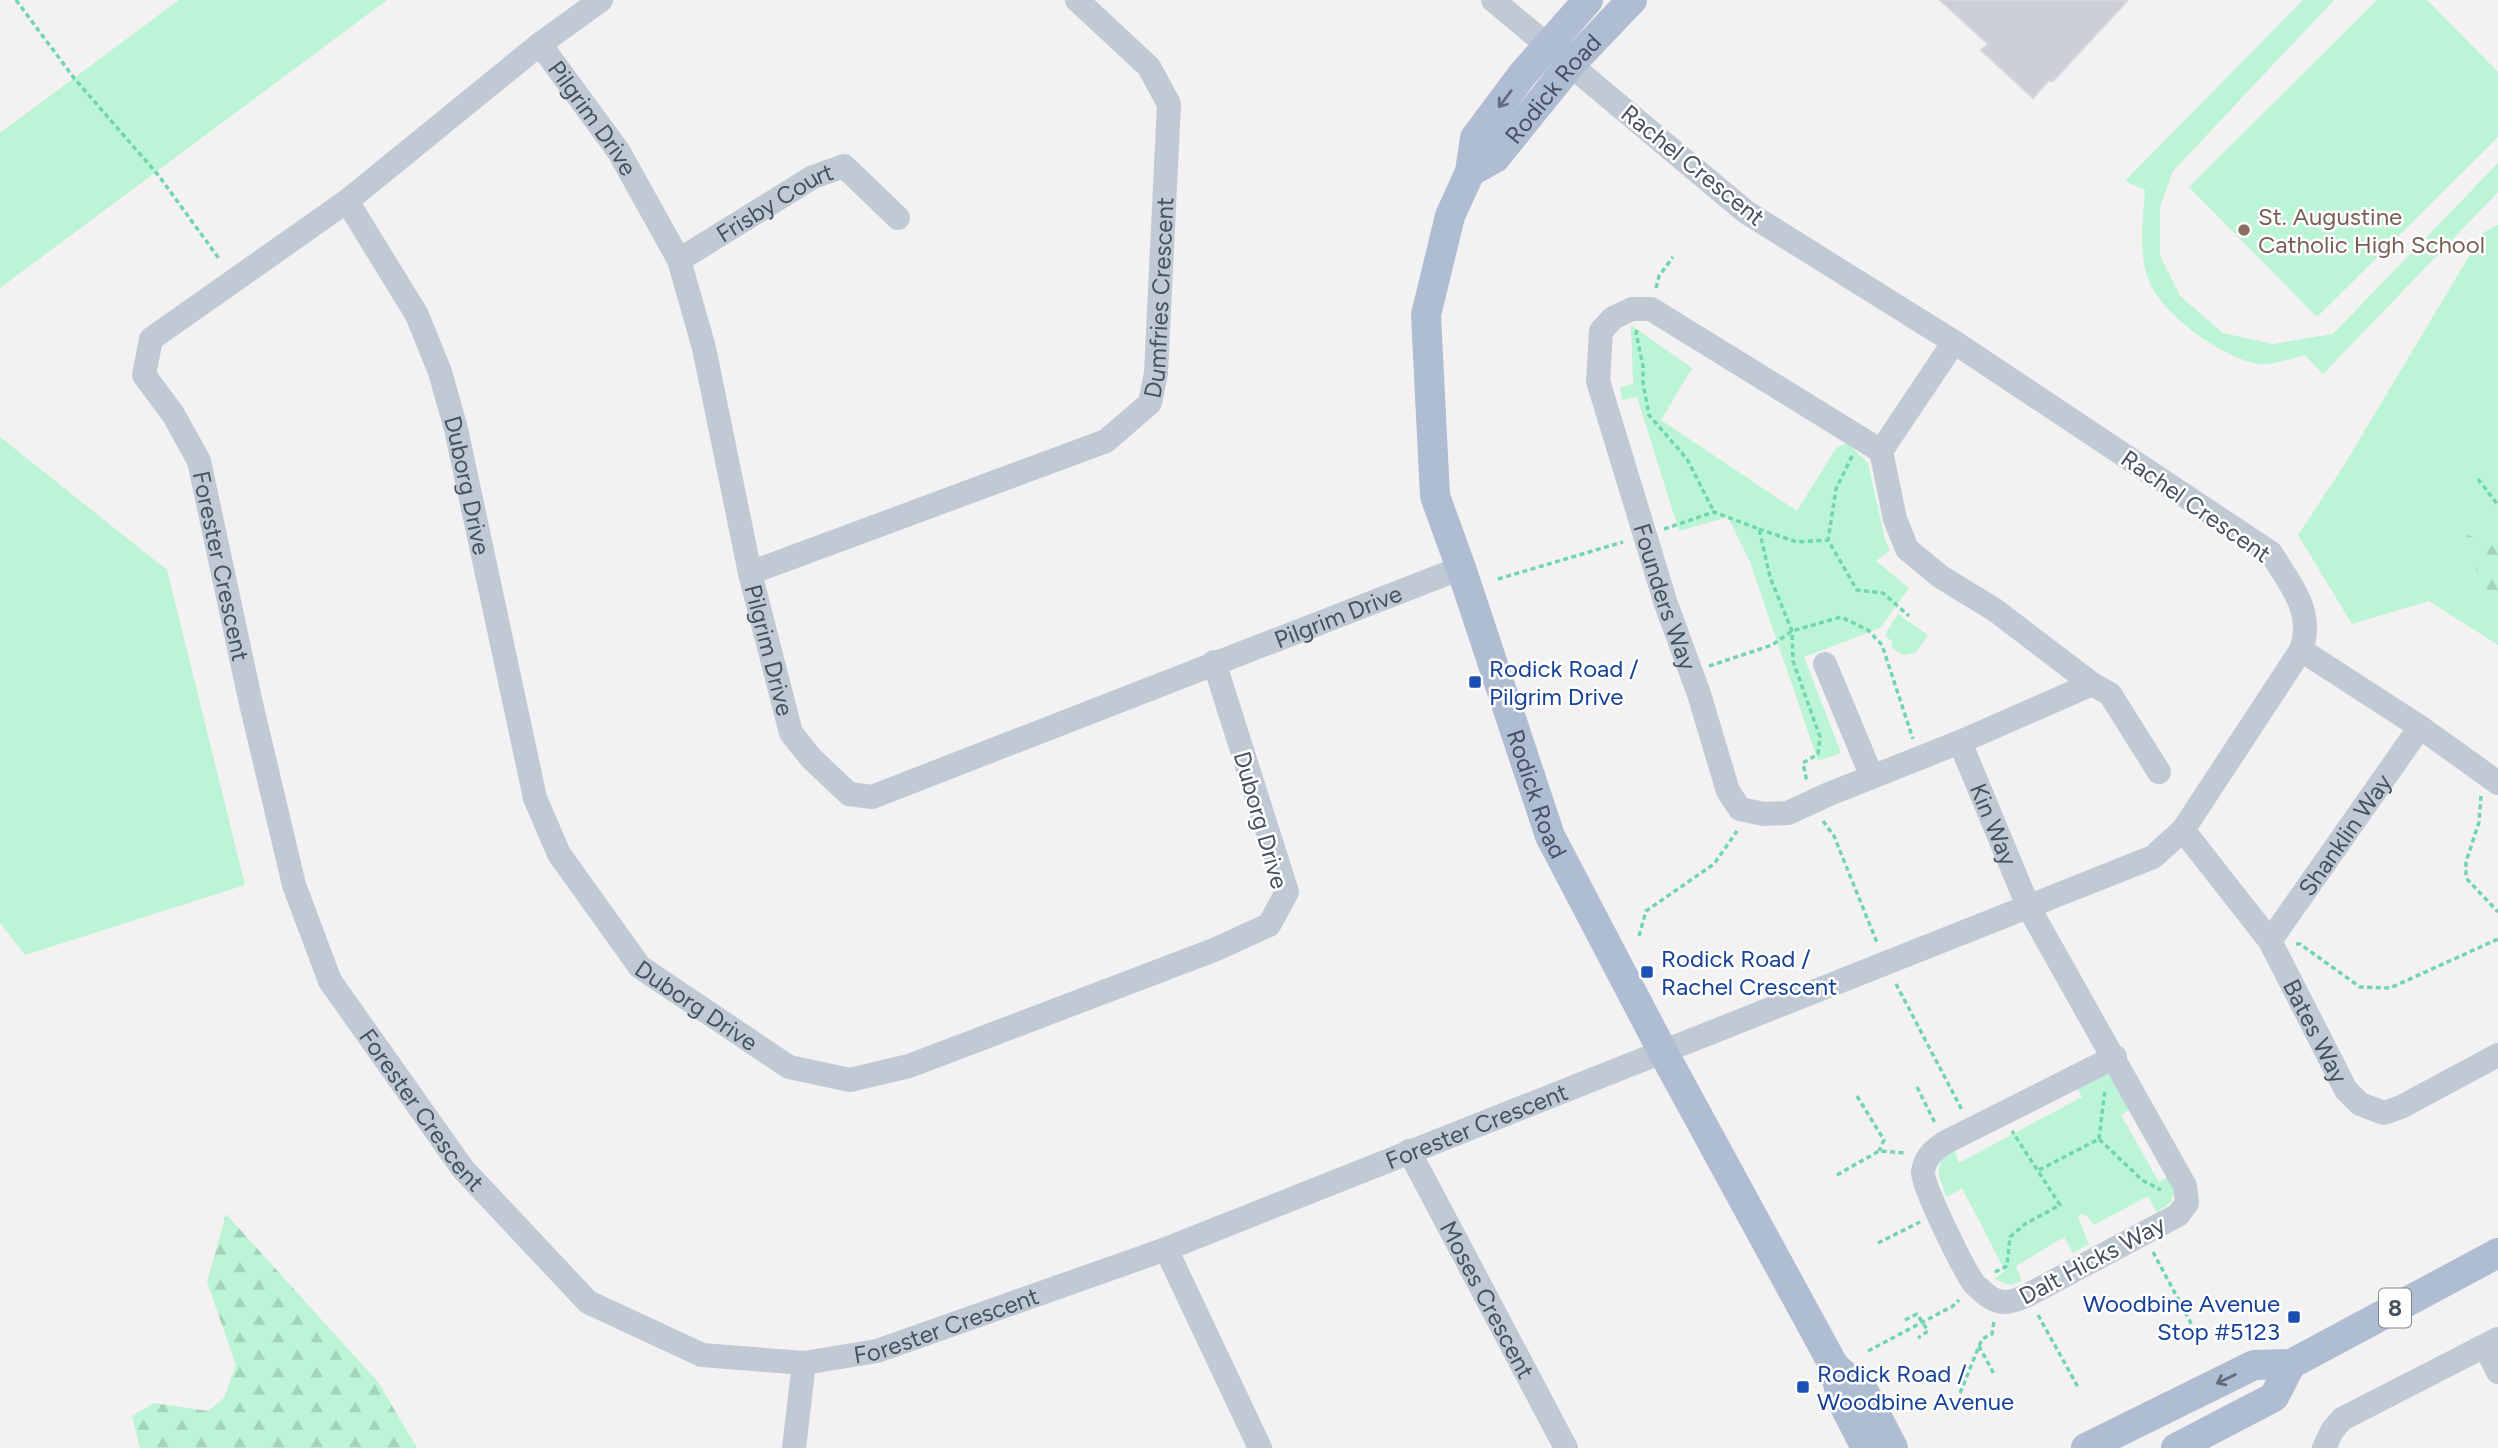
<svg xmlns="http://www.w3.org/2000/svg" width="2498" height="1448" font-family="Figtree,sans-serif">
  <style>
    .green { fill: #bcf4d6 }
    .forest { fill: url(#forest-firs) }
    .building { fill: #cccfd7; stroke: #d4d6dd; stroke-width: 2 }
    .lines { fill: none; stroke-linecap: round; stroke-linejoin: round }
    .path { stroke: #70d6ac; stroke-width: 3.5; stroke-dasharray: 5 3.5; stroke-linecap: butt }
    .minor { stroke: #c0cad4; stroke-width: 24 }
    .major { stroke: #aebdd2; stroke-width: 30 }
    .oneway { stroke: #606d7d }
    .education-dot { fill: #8d6e63; stroke: #fff; stroke-width: 2.5 }
    .transit-dot { fill: #1a4fb4; stroke: #fff; stroke-width: 2.5 }
    .labels { text-anchor: middle; dominant-baseline: central; stroke-width: 5; stroke-linejoin: round; paint-order: stroke }
    .shield { fill: #fff; stroke: #7e8690; stroke-width: 2 }
    .shield-label { font-size: 23px; font-weight: bold; fill: #465261 }
    .street-label { font-size: 24px; fill: #465261; stroke: #fff }
    .education-label { font-size: 24px; fill: #785e54; stroke: #fff; text-anchor: start }
    .transit-label { font-size: 24px; fill: #164399; stroke: #fff; text-anchor: start }
  </style>
  <defs>
    <pattern id="forest-firs" width="22" height="20" patternUnits="userSpaceOnUse" patternTransform="scale(1.75)"><rect width="22" height="20" fill="#bcf4d6"/><path d="M5 1l3.5 6h-7zM16 11l3.5 6h-7z" fill="#a3d3ba"/></pattern>
  </defs>
  <rect width="100%" height="100%" fill="#f3f1f1"/>
  <!-- green -->
  <path class="green" d="M179,0h208l-387,288v-155z
    M2303,0h31l-161,171 -13,36v49l20,40 43,37 50,11 60,-10 165,-171v29l-175,182 -18,-19c-15,4 -36,12 -52,8 -35,-9 -90,-48 -104,-82 -11,-26 -6,-63 -4,-91l-20,-9z
    M2377,0h50l71,72v65l-181,180 -128,-130z
    M2498,225v420l-69,-44 -77,23 -54,-89 45,-68 140,-234z
    M1631,325l61,43 -31,52 136,91 39,-63 11,-5 21,20 17,77 5,10 -14,11 33,27 -29,40 -76,29 37,96 -23,8 -68,-199 -22,-45 -49,14 -42,-134 -15,3 -2,-13 13,-3z
    M0,437l167,133 78,315 -220,70 -25,-32z
    M1898,614l30,21 -13,18 -12,2 -11,-7v-6l-7,-7z
    M2113,1067l23,39 -15,9 38,67 15,-9 2,11 -5,18 -14,10 -9,-16 -54,29 -7,-9 -6,-2 -3,4 11,26 -16,9 -9,-16 -48,29 6,15 -12,4 -16,-6 11,-8 -43,-83 -15,9c-10,-23 -14,-33 7,-49l5,15 123,-66 -8,-15z"/>
  <!-- forest -->
  <path class="forest" d="M2462,532l36,16v61l-15,-23z
    M226,1214l152,168 39,66h-277l-8,-32 22,-13 54,8 16,-13 12,-33 -29,-83z"/>
  <!-- building -->
  <path class="building" d="M1940,0h188l-75,81h-5l-15,17 -52,-48 7,-6z"/>
  <g class="lines">
    <!-- path -->
    <path class="path" d="M16,0l58,78 85,98 61,84
      M1656,288l3,-12 14,-19
      M1637,330l-1,3 7,33v17l6,32 38,44 27,53
      M1852,456l-16,33 -8,51 29,50 26,3 26,23
      M2478,479l20,26
      M1664,529l50,-17 45,17 11,48 22,54 1,30 27,76 -2,17 -15,9 4,19
      M1759,529l38,13 31,-2
      M1498,579l125,-37
      M1709,666l63,-21 20,-14 49,-14 27,13 14,15 31,94
      M2481,796l-2,26 -13,40v16l32,34
      M1823,821l11,15 44,109
      M1639,936l7,-25 68,-47 23,-33
      M2296,944h4l60,43 30,1 108,-49
      M1896,984l66,126
      M1917,1087l18,36
      M1857,1096l27,44 -5,11
      M2099,1139l6,-50
      M2039,1170l60,-31 43,41 19,10
      M1837,1175l42,-24 27,2
      M1878,1243l42,-21
      M2153,1252l40,75
      M1995,1272l12,-6 3,-29 15,-13 35,-19 -48,-74
      M2038,1315l40,72
      M1905,1320l12,-6 11,17 -10,7
      M1979,1346l15,28
      M1868,1351l85,-45 6,-6
      M1960,1393l22,-54 10,-5 2,-13"/>
    <!-- minor -->
    <g class="minor">
      <path id="s1" d="M601,0l-61,44 -193,157 -196,138 -7,36 29,39 26,47 51,238 44,186 36,96 133,188 125,133 114,53 102,8 73,-12 289,-102 987,-392 30,-27 118,-180c14,-38 -11,-66 -30,-97l-317,-211 -208,-130 -253,-212"/>
      <path id="s2" d="M540,44l79,108 60,108 25,88 46,225 41,160 20,25 38,36 23,3 589,-229"/>
      <path id="s3" d="M347,201l70,114 23,57 16,57 79,369 24,56 81,113 149,100 61,13 59,-14 305,-116 55,-25 18,-33 -73,-230"/>
      <path id="s4" d="M679,260l134,-83 31,-11 54,52"/>
      <path d="M1954,342l-73,109 14,68 12,30 34,28 54,33 97,74 18,10 49,78"/>
      <path id="s5" d="M1881,451l-230,-142h-19l-19,9 -12,13 -3,50 68,223 33,90 29,97 12,18 24,5 24,-1 41,-19 131,-52 132,-58"/>
      <path id="s6" d="M750,573l356,-132 44,-38 6,-30 13,-269 -20,-37 -72,-67"/>
      <path d="M2301,650l119,77 78,56"/>
      <path d="M1825,664l47,113"/>
      <path id="s7" d="M1960,742l68,164 157,280 2,17 -9,12 -150,80c-15,7 -26,11 -40,1 -4,-3 -9,-8 -13,-11 -9,-11 -54,-101 -52,-113 2,-15 10,-21 21,-29l171,-86"/>
      <path id="s8" d="M2183,830l87,111 76,149 14,14 24,9 17,-6 97,-52"/>
      <path id="s9" d="M2270,941l150,-214"/>
      <path id="s10" d="M1409,1151l157,297"/>
      <path d="M1166,1249l94,199"/>
      <path d="M2485,1346l13,26"/>
      <path d="M794,1448l10,-85"/>
      <path d="M2324,1448l8,-17 10,-12 156,-80"/>
    </g>
    <!-- major -->
    <g class="major">
      <path id="s11" d="M1588,0l-66,75 -47,63 -5,34 -20,44 -24,99 9,181 26,72 89,268 113,216 171,314 8,35 24,47"/>
      <path id="s12" d="M1470,172l25,-14 75,-93 62,-65"/>
      <path d="M1834,1366l30,26 29,56"/>
      <path d="M2086,1448l168,-83 37,-1 207,-111"/>
      <path d="M2176,1448l98,-51 17,-33"/>
    </g>
  </g>
  <!-- one-way arrows -->
  <defs><path id="oneway-shaft" d="M-6 0H5M1.5-3L5.5 0L1.5 3" fill="none" stroke-width="1.6" stroke-linecap="round" stroke-linejoin="round" transform="scale(1.75)"/></defs>
  <g class="oneway">
    <use href="#oneway-shaft" transform="translate(1505 99) rotate(127)"/>
    <use href="#oneway-shaft" transform="translate(2226 1379) rotate(154)"/>
  </g>
  <!-- markers -->
  <circle class="education-dot" cx="2244" cy="230" r="7"/>
  <g class="transit-dot">
    <rect x="1468" y="675" width="14" height="14" rx="3.5"/>
    <rect x="1640" y="965" width="14" height="14" rx="3.5"/>
    <rect x="2287" y="1310" width="14" height="14" rx="3.5"/>
    <rect x="1796" y="1380" width="14" height="14" rx="3.5"/>
  </g>
  <g class="labels">
    <!-- shield labels -->
    <rect class="shield" x="2379" y="1288.5" width="32" height="39" rx="5"/>
    <g class="shield-label">
      <text x="2395" y="1308">8</text>
    </g>
    <!-- street labels -->
    <g class="street-label">
      <text stroke="none"><textPath href="#s12" startOffset="119">Rodick Road</textPath></text>
      <text stroke="none"><textPath href="#s2" startOffset="91">Pilgrim Drive</textPath></text>
      <text transform="translate(1693 165) rotate(39)">Rachel Crescent</text>
      <text stroke="none"><textPath href="#s4" startOffset="112">Frisby Court</textPath></text>
      <text stroke="none"><textPath href="#s6" startOffset="544">Dumfries Crescent</textPath></text>
      <text stroke="none"><textPath href="#s3" startOffset="312">Duborg Drive</textPath></text>
      <text transform="translate(2196 506) rotate(35)">Rachel Crescent</text>
      <text stroke="none"><textPath href="#s1" startOffset="810">Forester Crescent</textPath></text>
      <text stroke="none"><textPath href="#s5" startOffset="604">Founders Way</textPath></text>
      <text stroke="none"><textPath href="#s2" startOffset="1351">Pilgrim Drive</textPath></text>
      <text stroke="none"><textPath href="#s2" startOffset="658">Pilgrim Drive</textPath></text>
      <text stroke="none"><textPath href="#s11" startOffset="859">Rodick Road</textPath></text>
      <text transform="translate(1261 820) rotate(74)">Duborg Drive</text>
      <text stroke="none"><textPath href="#s7" startOffset="89">Kin Way</textPath></text>
      <text stroke="none"><textPath href="#s9" startOffset="130">Shanklin Way</textPath></text>
      <text stroke="none"><textPath href="#s3" startOffset="900">Duborg Drive</textPath></text>
      <text stroke="none"><textPath href="#s8" startOffset="242">Bates Way</textPath></text>
      <text stroke="none"><textPath href="#s1" startOffset="1398">Forester Crescent</textPath></text>
      <text stroke="none"><textPath href="#s1" startOffset="2595">Forester Crescent</textPath></text>
      <text transform="translate(2092 1260) rotate(-28)">Dalt Hicks Way</text>
      <text stroke="none"><textPath href="#s10" startOffset="168">Moses Crescent</textPath></text>
      <text stroke="none"><textPath href="#s1" startOffset="2028">Forester Crescent</textPath></text>
    </g>
    <!-- education labels -->
    <g class="education-label">
      <text x="2258" y="216">St. Augustine<tspan x="2258" dy="28">Catholic High School</tspan></text>
    </g>
    <!-- transit labels -->
    <g class="transit-label">
      <text x="1489" y="668">Rodick Road /<tspan x="1489" dy="28">Pilgrim Drive</tspan></text>
      <text x="1661" y="958">Rodick Road /<tspan x="1661" dy="28">Rachel Crescent</tspan></text>
      <text x="2280" y="1303" text-anchor="end">Woodbine Avenue<tspan x="2280" dy="28">Stop #5123</tspan></text>
      <text x="1817" y="1373">Rodick Road /<tspan x="1817" dy="28">Woodbine Avenue</tspan></text>
    </g>
  </g>
</svg>
